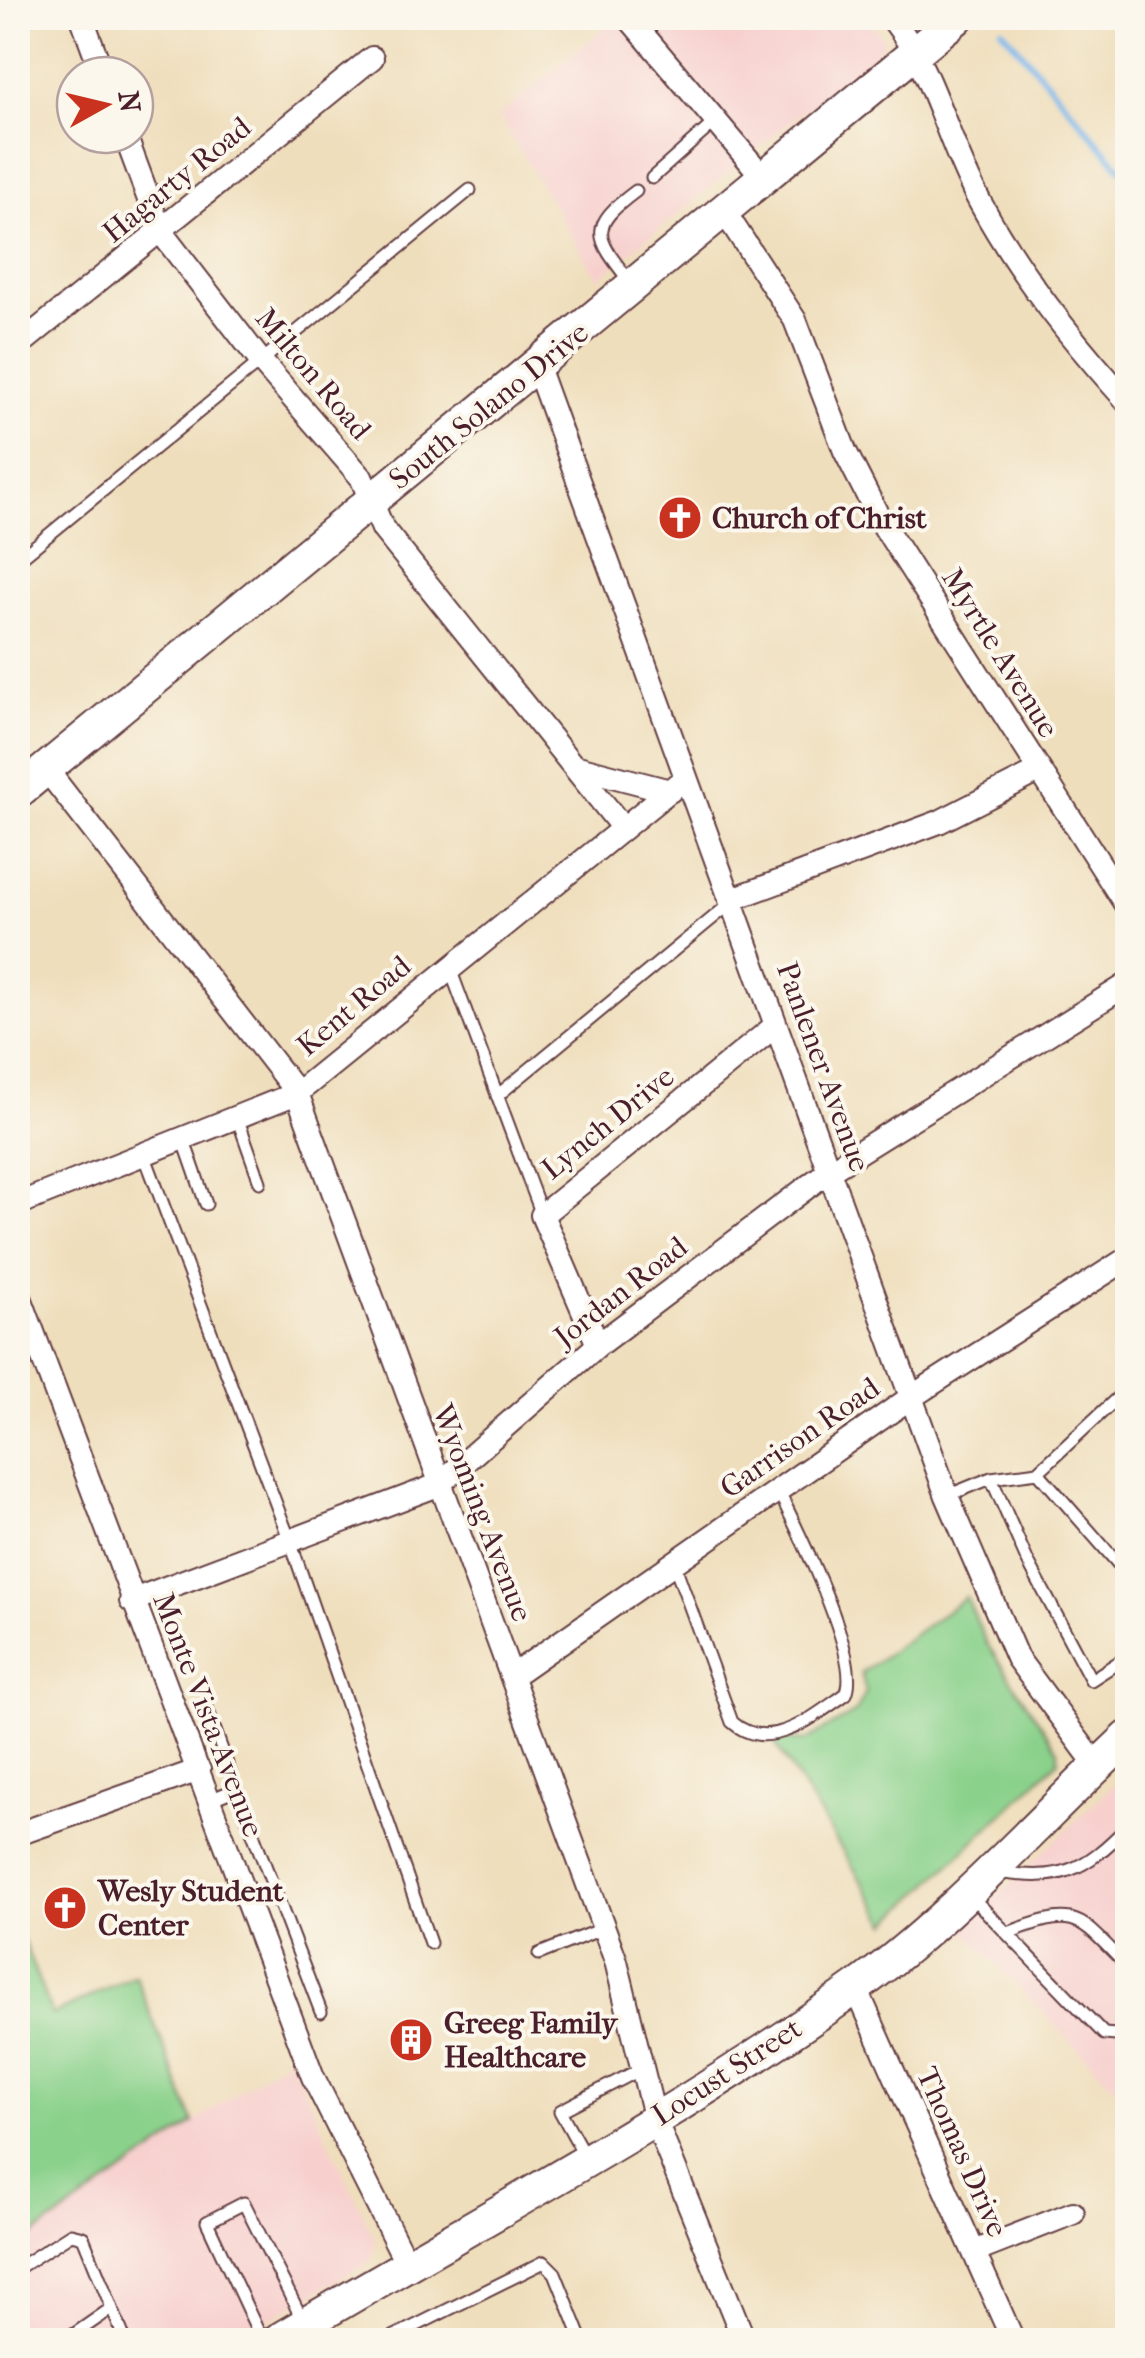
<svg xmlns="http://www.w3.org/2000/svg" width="1145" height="2358" font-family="'IM FELL French Canon',serif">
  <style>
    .built { fill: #f7d0ce }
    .green { fill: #8ad18b; stroke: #6a785b; stroke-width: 2.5 }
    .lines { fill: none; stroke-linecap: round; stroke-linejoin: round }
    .stream { stroke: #78b6eb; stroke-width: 6 }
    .lane-casing { stroke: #633c41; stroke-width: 15 }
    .street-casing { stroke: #633c41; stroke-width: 26 }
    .secondary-casing { stroke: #633c41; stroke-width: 36 }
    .lane { stroke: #fff; stroke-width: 11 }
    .street { stroke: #fff; stroke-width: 22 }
    .secondary { stroke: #fff; stroke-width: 32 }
    .labels { text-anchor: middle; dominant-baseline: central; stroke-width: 8; stroke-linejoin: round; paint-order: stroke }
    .street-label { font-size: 30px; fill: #4a1f2b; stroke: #fbf7ec }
    .poi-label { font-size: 30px; font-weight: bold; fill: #4a1f2b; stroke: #fbf7ec; text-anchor: start }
  </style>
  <rect width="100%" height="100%" fill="#fbf7ec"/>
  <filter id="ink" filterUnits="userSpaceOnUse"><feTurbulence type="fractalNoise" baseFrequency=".01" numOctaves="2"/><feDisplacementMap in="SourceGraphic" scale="20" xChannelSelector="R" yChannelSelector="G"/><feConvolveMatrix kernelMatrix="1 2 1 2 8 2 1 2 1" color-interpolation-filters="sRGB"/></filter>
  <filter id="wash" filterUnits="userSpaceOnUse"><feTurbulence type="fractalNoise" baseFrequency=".0048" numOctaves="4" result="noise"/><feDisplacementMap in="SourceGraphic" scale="40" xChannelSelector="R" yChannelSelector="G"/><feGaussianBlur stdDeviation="2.25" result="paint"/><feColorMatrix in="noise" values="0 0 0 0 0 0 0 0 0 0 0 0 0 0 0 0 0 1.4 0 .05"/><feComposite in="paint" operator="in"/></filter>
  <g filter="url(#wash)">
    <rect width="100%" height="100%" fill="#efdebc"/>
    <!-- built -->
    <path class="built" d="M598,18h269l18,22 -5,9 -282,230 -99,-163 108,-90z
      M1127,1771v329l-164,-171z
      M289,2056l87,186 -5,19 -138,79h-215v-94z"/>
    <!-- green -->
    <path class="green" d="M966,1597l21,47 71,106v11l-170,162 -116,-185 32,3 52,-29 10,-20 -5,-19z
      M18,1928l34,87 83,-40 59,148 -176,123z"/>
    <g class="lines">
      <!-- stream -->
      <path class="stream" d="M1002,29l126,148"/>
    </g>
  </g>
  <g filter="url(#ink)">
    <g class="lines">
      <defs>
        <path id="lane" d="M18,25l11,-7
          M652,178l64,-57
          M631,283c-35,-45 -45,-55 5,-92
          M18,560l452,-370
          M449,966l93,249
          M497,1096l234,-193
          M237,1117l23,65
          M183,1138l23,66
          M144,1154l146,387 140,402
          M1038,1472l90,103
          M991,1478l36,82 64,120 37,-24
          M947,1496l44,-18 47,-6 90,-84
          M674,1563l58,159c37,33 82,-6 114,-28 17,-35 -50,-167 -68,-204
          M206,1705l30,84 -26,11
          M236,1789l85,223
          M998,1872c63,10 86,-1 130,-46
          M970,1895l134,139 24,2
          M1008,1933c71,-28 70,-16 120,34
          M539,1954l65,-26
          M585,2156l-25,-45 83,-43
          M18,2268l53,-34 12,3 42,103
          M66,2340l46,-32
          M262,2340l-55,-118 37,-19 59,118
          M387,2340l157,-78 11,11 27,67"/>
        <path id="street" d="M82,18l21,57
          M629,18l134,159
          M892,18c43,56 55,125 89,186 39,71 92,138 147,198
          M125,135l36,97 98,127 102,118 22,52 240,299
          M724,211l71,109 50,131 35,69 248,388
          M18,346l354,-288
          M537,367l410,1129 70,162 80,108
          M574,766l96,25
          M46,769l251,324 319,868 39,159 89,220
          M730,900l209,-78 100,-51
          M18,1204l279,-111 387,-314
          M18,1292l295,785 93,185
          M598,1345l-56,-130 233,-189
          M131,1601l307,-116 160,-140 232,-175 298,-186
          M512,1676l401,-280 215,-138
          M18,1834l181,-64
          M856,1988l157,352
          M974,2252l99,-39"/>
        <path id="secondary" d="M18,792l939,-774
          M278,2340c193,-115 394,-220 576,-351 100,-72 184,-168 274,-252"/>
      </defs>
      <!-- lane casing -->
      <use href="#lane" class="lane-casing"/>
      <!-- street casing -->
      <use href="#street" class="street-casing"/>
      <!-- secondary casing -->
      <use href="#secondary" class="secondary-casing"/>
      <!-- lane -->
      <use href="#lane" class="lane"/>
      <!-- street -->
      <use href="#street" class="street"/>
      <!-- secondary -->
      <use href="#secondary" class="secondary"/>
    </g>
  </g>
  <!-- icons -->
  <defs>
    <symbol id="church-disc" viewBox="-11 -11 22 22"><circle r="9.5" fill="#c8321e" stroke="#fbf7ec"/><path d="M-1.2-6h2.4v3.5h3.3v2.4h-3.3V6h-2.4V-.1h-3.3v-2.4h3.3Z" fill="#fff"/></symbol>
    <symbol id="building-disc" viewBox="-11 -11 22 22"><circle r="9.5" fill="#c8321e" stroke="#fbf7ec"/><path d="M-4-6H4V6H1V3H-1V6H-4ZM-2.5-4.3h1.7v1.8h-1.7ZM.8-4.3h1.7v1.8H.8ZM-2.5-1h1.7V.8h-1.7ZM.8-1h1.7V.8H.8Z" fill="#fff"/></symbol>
  </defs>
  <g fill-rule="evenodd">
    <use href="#church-disc" x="655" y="493" width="50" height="50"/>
    <use href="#church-disc" x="40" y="1883" width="50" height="50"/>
    <use href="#building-disc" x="386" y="2015" width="50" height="50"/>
  </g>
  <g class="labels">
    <!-- street labels -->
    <g class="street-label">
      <text transform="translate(177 180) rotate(-39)">Hagarty Road</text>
      <text transform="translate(313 374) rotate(50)">Milton Road</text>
      <text transform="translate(489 406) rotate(-39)">South Solano Drive</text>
      <text transform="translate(1000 653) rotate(58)">Myrtle Avenue</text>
      <text transform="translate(354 1006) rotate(-40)">Kent Road</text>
      <text transform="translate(823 1067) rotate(70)">Panlener Avenue</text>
      <text transform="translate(608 1123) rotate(-39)">Lynch Drive</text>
      <text transform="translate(621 1292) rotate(-38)">Jordan Road</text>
      <text transform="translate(800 1438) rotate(-35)">Garrison Road</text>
      <text transform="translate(482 1513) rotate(69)">Wyoming Avenue</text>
      <text transform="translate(208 1715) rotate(69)">Monte Vista Avenue</text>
      <text transform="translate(727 2072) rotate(-33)">Locust Street</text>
      <text transform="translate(962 2152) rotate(66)">Thomas Drive</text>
    </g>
    <!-- poi labels -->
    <g class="poi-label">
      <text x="712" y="518">Church of Christ</text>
      <text x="98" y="1891">Wesly Student<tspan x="98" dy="34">Center</tspan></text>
      <text x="444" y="2023">Greeg Family<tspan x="444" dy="34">Healthcare</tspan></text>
    </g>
  </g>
  <!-- margin -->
  <rect width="1145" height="2358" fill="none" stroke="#fbf7ec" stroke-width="60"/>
  <!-- north arrow -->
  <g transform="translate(105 105) rotate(82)"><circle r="48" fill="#fbf7ec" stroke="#b4a19f" stroke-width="2.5"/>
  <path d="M0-8L18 38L0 25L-18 38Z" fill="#c8321e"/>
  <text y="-15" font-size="28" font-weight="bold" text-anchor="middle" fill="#4a1f2b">N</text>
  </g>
</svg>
